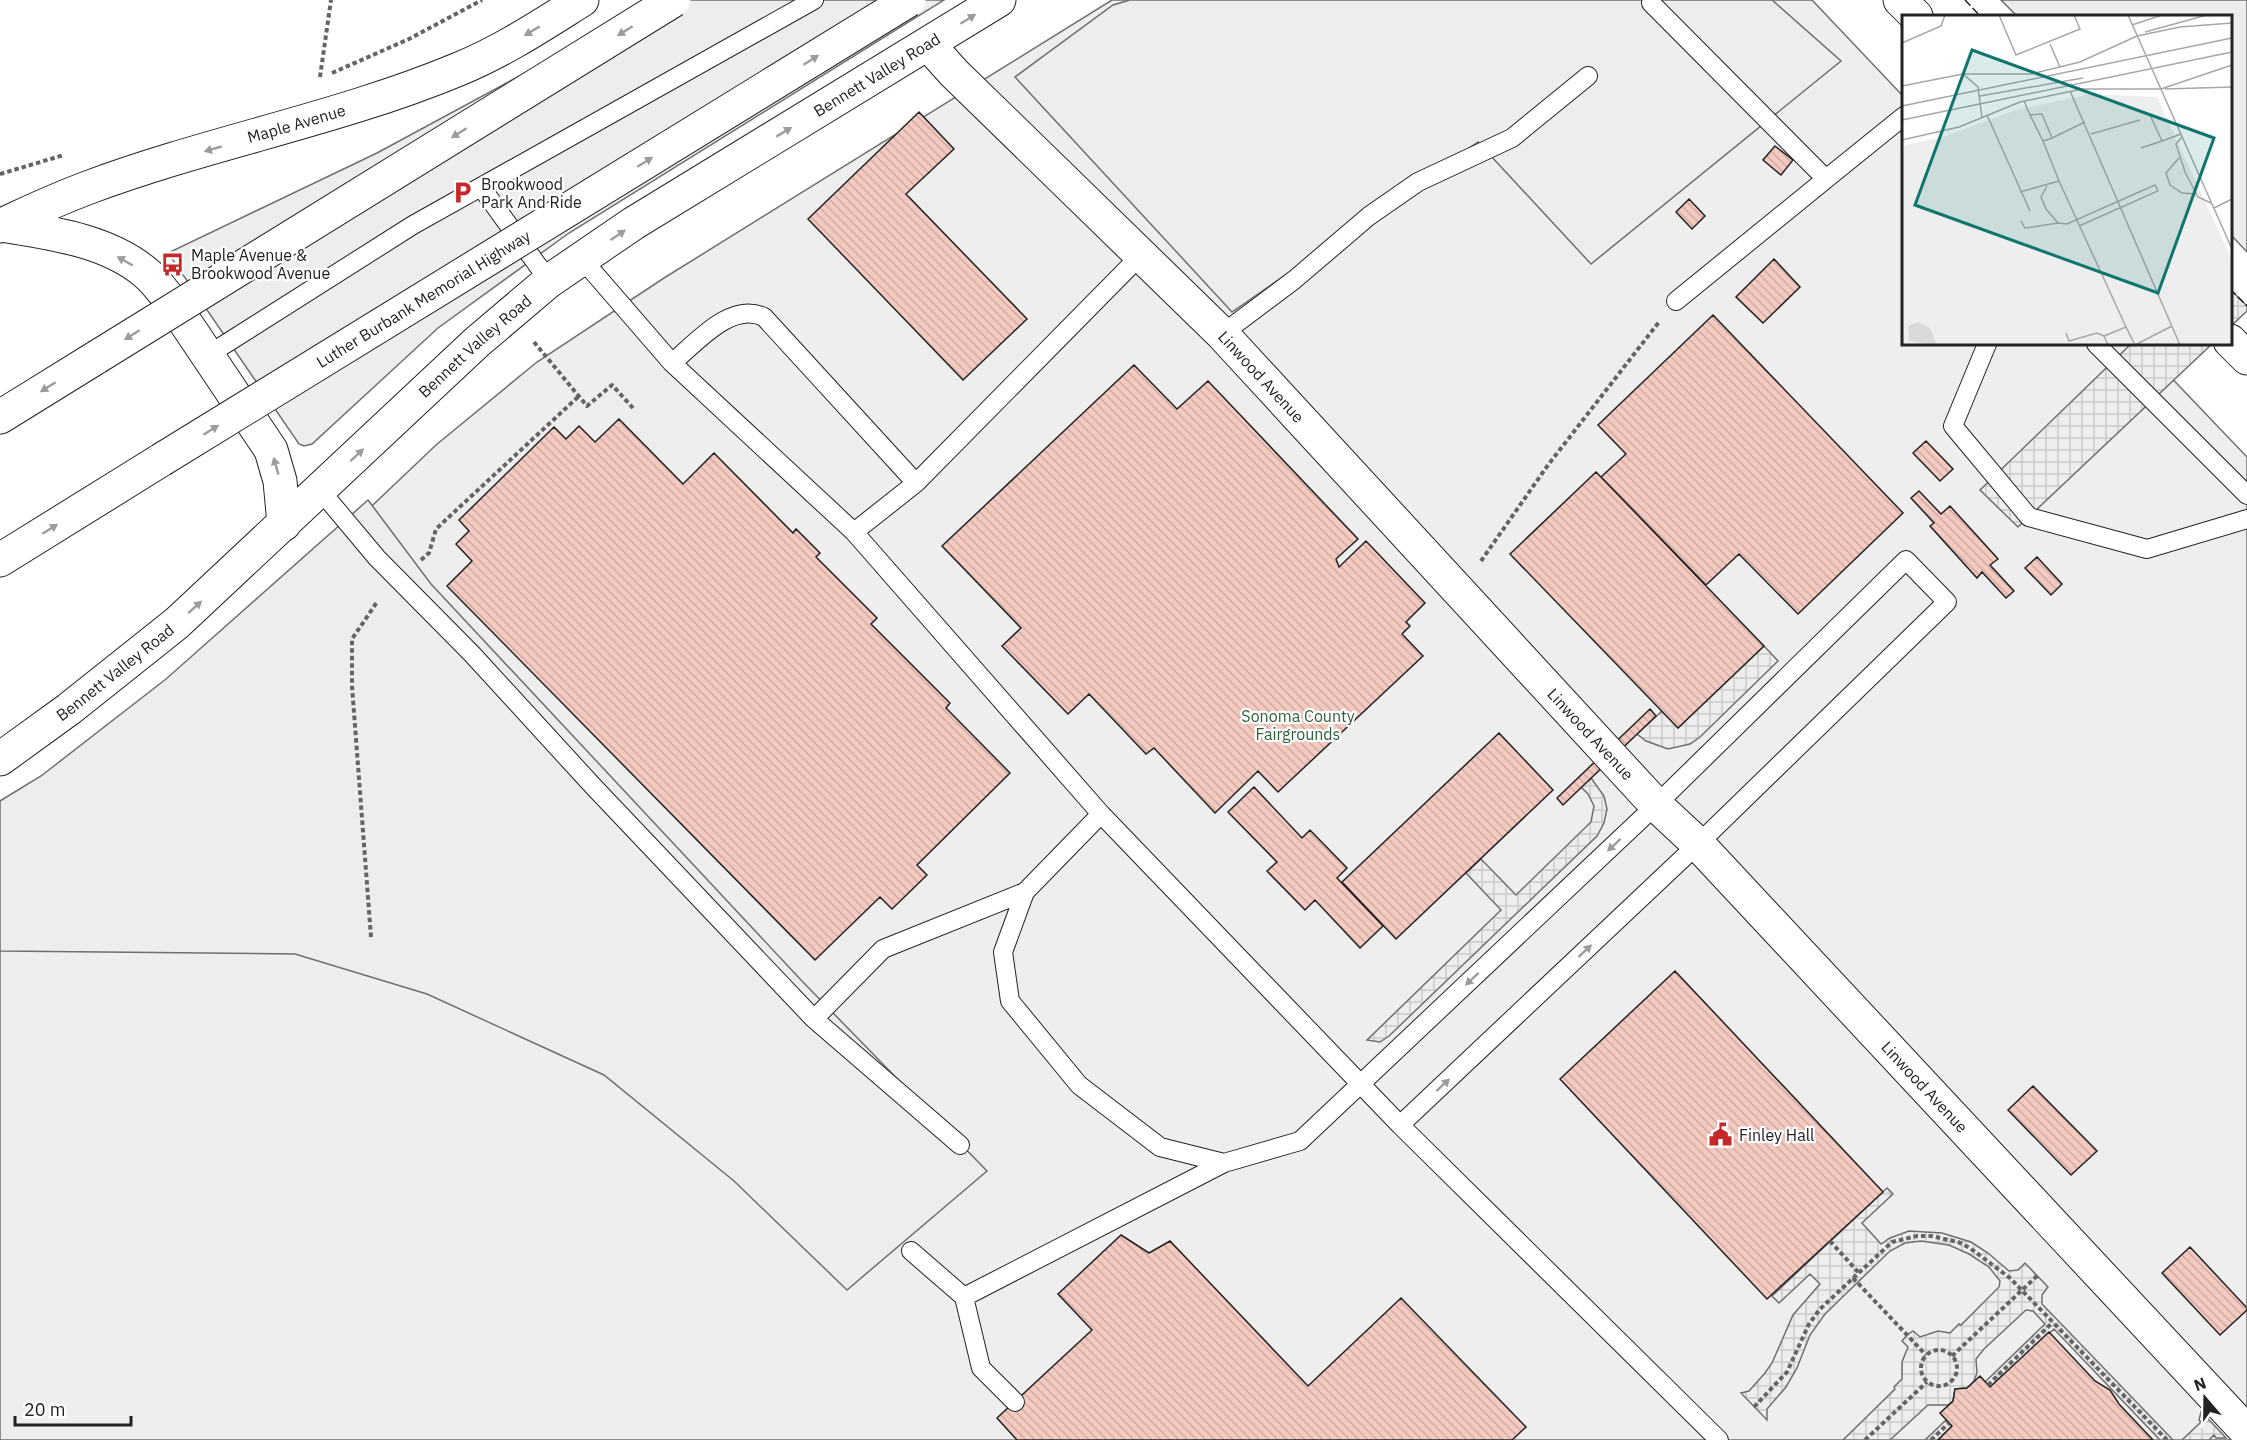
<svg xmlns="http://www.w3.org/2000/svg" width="2247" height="1440" font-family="'IBM Plex Sans',sans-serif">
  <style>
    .green { fill: #eee; stroke: #6f6f6f; stroke-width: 1.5 }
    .parking { fill: #ededed; stroke: #6f6f6f; stroke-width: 1.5 }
    .plaza { fill: url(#plaza-grid); stroke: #6f6f6f; stroke-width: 1.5 }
    .building { fill: url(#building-back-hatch); stroke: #222; stroke-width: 1.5 }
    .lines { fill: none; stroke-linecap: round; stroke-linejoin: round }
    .lane-casing { stroke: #222; stroke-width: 20 }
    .street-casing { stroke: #222; stroke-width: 35 }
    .secondary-casing { stroke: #222; stroke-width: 35 }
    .highway-casing { stroke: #222; stroke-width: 35 }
    .path { stroke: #646464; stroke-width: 4; stroke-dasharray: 4.5 3; stroke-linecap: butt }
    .lane { stroke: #fff; stroke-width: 18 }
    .street { stroke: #fff; stroke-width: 33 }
    .secondary { stroke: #fff; stroke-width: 33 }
    .highway { stroke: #fff; stroke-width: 33 }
    .highway-bridge-casing { stroke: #222; stroke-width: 35; stroke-linecap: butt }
    .highway-bridge { stroke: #fff; stroke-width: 33 }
    .fence { stroke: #222; stroke-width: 1.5; stroke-dasharray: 8 3; stroke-linecap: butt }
    .oneway { fill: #9c9c9c }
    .labels { text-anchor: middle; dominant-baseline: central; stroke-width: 4.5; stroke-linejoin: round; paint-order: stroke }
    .street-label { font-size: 16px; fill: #222; stroke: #fff }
    .poi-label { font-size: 16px; fill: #222; stroke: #fff; text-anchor: start }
    .park-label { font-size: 16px; fill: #2f5e38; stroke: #fff }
    .inset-road { fill: none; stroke: #a7a7a7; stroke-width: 1.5 }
    .view { fill: #0f766e; fill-opacity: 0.15; stroke: #0f766e; stroke-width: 3 }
    .inset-edge { fill: none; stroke: #222; stroke-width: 3 }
  </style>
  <defs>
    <pattern id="plaza-grid" width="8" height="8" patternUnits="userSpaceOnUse" patternTransform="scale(1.5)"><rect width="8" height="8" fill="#ededed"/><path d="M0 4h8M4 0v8" fill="none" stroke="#cbcbcb"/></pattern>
    <pattern id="building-back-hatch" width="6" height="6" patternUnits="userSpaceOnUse" patternTransform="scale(1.5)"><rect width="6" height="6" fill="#f3c9c0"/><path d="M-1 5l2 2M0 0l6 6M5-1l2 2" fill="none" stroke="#d0aca5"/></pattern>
  </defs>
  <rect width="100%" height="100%" fill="#fff"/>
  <!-- green -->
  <path class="green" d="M1112,0h700l91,96 1,248h235l108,113v983h-2247v-630l275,-212 161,-153 101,-83 127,-84z"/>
  <!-- parking -->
  <path class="parking" d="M647,0h297l-375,233 -131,95 -126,116 -8,2 -5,-2 -131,-191 209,-100 207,-112z
    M1130,0h642l69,61 -250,203 -113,-122 -246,170 -217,-235 98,-72z
    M2001,0h246v252l-16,-17 -1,-219h-213z
    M368,500l63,84 370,396 186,191 -140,119 -113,-109 -130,-106 -177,-81 -132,-40 -295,-3v-150l41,-25 125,-97z"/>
  <!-- plaza -->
  <path class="plaza" d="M2230,289l17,17v5l-16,15z
    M2131,344h81l-194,183 -38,-37z
    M1764,646l14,15 -78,76 -10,7 -22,5 -22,-8 -9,-7 25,-23 16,17z
    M1591,778l13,18 3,13 -3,14 -7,13 -208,200 -9,6 -13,-2 134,-130 -35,-37 15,-14 35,36 75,-73 3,-16 -6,-12 -7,-7z
    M1887,1188l6,6 -31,29 19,21 9,-6 19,-7 33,2 29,9 17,11 21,18 9,-1 7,-7 23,24 -6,8v9l131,136h-13l-106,-111 -64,58 -5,-5 60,-58 -12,-13 -7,-1 -42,39 -8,10 1,14 -3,8 -7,7 -12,1 -2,12 -5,4h-20l-38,35h-47l52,-51 -1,-2 8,-8v-17l6,-15 -6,-6 5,-6 6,-4 7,6 18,-6 12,2 9,-9 2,1 38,-38 1,-6 -11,-14 -20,-13 -20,-9 -28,-4 -16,2 -15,8 -65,63 -15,21 -13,33 -11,19 -19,22v11l-26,-27 8,-2 16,-18 7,-10 21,-48 27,-31 -10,-10 -31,29 -7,-7z
    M2201,1412l12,12 13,14h-10l-2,-3 -5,5h-27l19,-18 -2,-2z
    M1946,1420l6,6 -14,14h-13z"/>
  <!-- building -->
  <path class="building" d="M919,112l35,37 -48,45 121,125 -64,61 -155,-161z
    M1775,146l18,14 -12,15 -18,-15z
    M1689,199l16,17 -13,13 -16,-17z
    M1774,259l26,28 -37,36 -27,-26z
    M1713,315l190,198 -105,101 -59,-60 -33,31 -105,-108 25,-23 -28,-29z
    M1134,365l43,44 31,-28 150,158 -22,20 3,8 27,-26 59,62 -19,19 4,4 -8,8 21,22 -145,136 -20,-21 -43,42 -61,-65 -8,6 -57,-60 -21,20 -66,-68 19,-18 -79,-82z
    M619,419l64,65 31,-31 79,80 3,-4 24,24 -4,4 61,61 -6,6 79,79 -4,5 64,65 -93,92 10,10 -35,34 -12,-12 -65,63 -368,-374 25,-25 -16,-17 13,-13 -10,-11 95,-93 12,12 13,-13 16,16z
    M1926,441l27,28 -13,12 -27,-28z
    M1596,472l168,174 -86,82 -168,-174z
    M1919,491l22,23 9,-8 48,53 -8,6 24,26 -8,7 -24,-26 -5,6 -47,-52 4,-3 -23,-25z
    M2037,557l25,27 -11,11 -26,-27z
    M1650,709l6,7 -93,89 -6,-7z
    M1499,733l54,57 -157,149 -54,-57z
    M1254,787l48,51 8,-8 37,38 -10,10 46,48 -23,22 -45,-48 -10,10 -38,-39 10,-9 -49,-50z
    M1675,971l208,221 -116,107 -207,-220z
    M2033,1086l64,65 -26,24 -63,-65z
    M1121,1235l28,18 21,-12 138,145 93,-88 125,129 -14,13h-495l-20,-22 95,-88 -34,-36z
    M2190,1247l57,61v2l-27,25 -58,-62z
    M2049,1332l46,49 15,9 9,14 34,36h-215l14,-14 -12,-13 13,-12 2,-12 12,-1 13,-12 10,11z"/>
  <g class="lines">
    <defs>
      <path id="lane" d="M1651,3l175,176 78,-63
        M481,187l68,94
        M582,259l90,104 182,169 62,-49 -152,-166c-33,-16 -68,26 -92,46
        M1676,301l150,-122
        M1222,334l72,-54 75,-64 49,-34 94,-44 76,-62
        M1987,344l-34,82 76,91 118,32 100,-30
        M2096,344l151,151
        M208,355l205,-130 401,-225
        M916,483l224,-227
        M320,490l57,68 95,96 120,131 222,234 146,126
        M1101,814l299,311 319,315
        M1025,892l-22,60 7,49 69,84 81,62 64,16 76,-22 356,-336 250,-245 41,42 -249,242 -298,281
        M814,1019l69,-70 142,-57 76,-78 -247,-282
        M911,1251l53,46 260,-134
        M964,1297l17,71 34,34"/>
      <g id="street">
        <path id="s1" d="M928,44l26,29 268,261 434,471 42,39 549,588"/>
      </g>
      <g id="secondary">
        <path d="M1900,0l16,16"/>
        <path d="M2,225c48,8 105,15 144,48 10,8 17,19 25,28l100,149 9,31 4,43"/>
        <path id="s2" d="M0,226c29,-14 58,-27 87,-38 123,-46 252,-69 372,-119 44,-18 83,-44 123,-69"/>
        <path d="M2230,341l17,17"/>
        <path id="s3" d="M0,759l69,-50 108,-86 300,-281 72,-61 85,-58 365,-223"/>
      </g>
      <path id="highway" d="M0,417l97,-60
        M0,560l161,-100"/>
    </defs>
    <!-- lane casing -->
    <use href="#lane" class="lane-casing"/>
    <!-- street casing -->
    <use href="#street" class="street-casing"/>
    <!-- secondary casing -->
    <use href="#secondary" class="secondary-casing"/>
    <!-- highway casing -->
    <use href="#highway" class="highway-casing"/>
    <!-- path -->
    <path class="path" d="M332,73l77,-34 73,-39
      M320,77l11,-77
      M0,174l64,-19
      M534,342l53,64 25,-21 21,23
      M421,560l8,-7 7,-24 143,-133
      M1481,561l67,-96 111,-143
      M371,937l-19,-251v-47l25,-37
      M1830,1241l29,32
      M1853,1278l73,77
      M1921 1368a18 18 0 1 1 36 0a18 18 0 1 1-36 0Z
      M1952,1356l85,-80
      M1988,1385l65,-63
      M1754,1407l33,-35 22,-48 11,-15 72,-67 25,-6h14l27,6 12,6 40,30 157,162
      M1865,1440l62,-58
      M1931,1440l18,-17"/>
    <!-- lane -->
    <use href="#lane" class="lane"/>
    <!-- street -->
    <use href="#street" class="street"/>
    <!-- secondary -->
    <use href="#secondary" class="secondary"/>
    <!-- highway -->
    <use href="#highway" class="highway"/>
    <defs>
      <g id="highway-bridge">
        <path d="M97,357l577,-357"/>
        <path id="s4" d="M161,460l748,-460"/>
      </g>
    </defs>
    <!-- highway-bridge casing -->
    <use href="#highway-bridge" class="highway-bridge-casing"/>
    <!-- highway-bridge -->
    <use href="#highway-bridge" class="highway-bridge"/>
    <!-- fence -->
    <path class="fence" d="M1965,0l15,16
      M2230,289l17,17"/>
  </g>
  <!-- one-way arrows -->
  <defs><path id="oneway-solid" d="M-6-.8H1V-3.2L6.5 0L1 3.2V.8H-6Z" transform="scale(1.5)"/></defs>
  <g class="oneway">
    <use href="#oneway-solid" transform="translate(968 19) rotate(-32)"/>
    <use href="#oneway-solid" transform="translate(532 31) rotate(149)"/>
    <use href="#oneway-solid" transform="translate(625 31) rotate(148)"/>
    <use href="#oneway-solid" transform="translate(811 60) rotate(-32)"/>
    <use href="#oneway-solid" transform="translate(784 132) rotate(-31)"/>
    <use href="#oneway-solid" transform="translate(459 133) rotate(148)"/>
    <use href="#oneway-solid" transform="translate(213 149) rotate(164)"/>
    <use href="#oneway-solid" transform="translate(645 162) rotate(-32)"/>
    <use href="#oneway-solid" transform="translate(618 235) rotate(-34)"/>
    <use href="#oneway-solid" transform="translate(125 261) rotate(-150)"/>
    <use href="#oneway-solid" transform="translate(132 335) rotate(148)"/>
    <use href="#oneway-solid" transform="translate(48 387) rotate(148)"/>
    <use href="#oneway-solid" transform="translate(211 430) rotate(-32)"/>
    <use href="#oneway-solid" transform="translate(357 455) rotate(-43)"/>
    <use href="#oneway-solid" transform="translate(276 466) rotate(-106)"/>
    <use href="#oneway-solid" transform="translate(50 529) rotate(-32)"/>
    <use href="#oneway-solid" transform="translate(195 607) rotate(-42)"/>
    <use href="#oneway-solid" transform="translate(1614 845) rotate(137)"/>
    <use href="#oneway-solid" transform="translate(1585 951) rotate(-43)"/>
    <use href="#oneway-solid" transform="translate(1472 979) rotate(137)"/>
    <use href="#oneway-solid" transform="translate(1443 1085) rotate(-43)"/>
  </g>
  <!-- icons -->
  <defs>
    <symbol id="parking-bare" viewBox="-9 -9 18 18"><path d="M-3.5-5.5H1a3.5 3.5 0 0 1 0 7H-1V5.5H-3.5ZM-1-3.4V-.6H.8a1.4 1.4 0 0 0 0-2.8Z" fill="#c62828" stroke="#fff" stroke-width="2.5" paint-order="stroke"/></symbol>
    <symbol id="bus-bare" viewBox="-9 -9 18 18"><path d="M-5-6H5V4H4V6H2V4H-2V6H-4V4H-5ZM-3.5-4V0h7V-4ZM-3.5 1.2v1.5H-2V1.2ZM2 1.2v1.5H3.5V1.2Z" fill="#c62828" stroke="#fff" stroke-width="2.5" paint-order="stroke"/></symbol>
    <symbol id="civic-bare" viewBox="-9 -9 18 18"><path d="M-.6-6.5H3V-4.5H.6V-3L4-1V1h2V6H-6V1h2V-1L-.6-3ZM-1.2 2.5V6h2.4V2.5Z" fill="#c62828" stroke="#fff" stroke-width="2.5" paint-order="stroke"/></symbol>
  </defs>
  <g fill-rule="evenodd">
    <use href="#parking-bare" x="446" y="176" width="33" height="33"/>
    <use href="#bus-bare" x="156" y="248" width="33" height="33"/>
    <use href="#civic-bare" x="1704" y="1118" width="33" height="33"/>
  </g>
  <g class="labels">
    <!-- street labels -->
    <g class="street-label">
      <text stroke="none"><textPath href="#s3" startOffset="1116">Bennett Valley Road</textPath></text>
      <text stroke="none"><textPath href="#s2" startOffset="314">Maple Avenue</textPath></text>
      <text stroke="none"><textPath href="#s4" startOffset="308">Luther Burbank Memorial Highway</textPath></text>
      <text stroke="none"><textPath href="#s3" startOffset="630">Bennett Valley Road</textPath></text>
      <text stroke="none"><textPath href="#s1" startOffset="471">Linwood Avenue</textPath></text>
      <text stroke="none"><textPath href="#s3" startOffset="144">Bennett Valley Road</textPath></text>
      <text stroke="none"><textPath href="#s1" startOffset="957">Linwood Avenue</textPath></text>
      <text stroke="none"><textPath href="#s1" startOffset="1443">Linwood Avenue</textPath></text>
    </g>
    <!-- poi labels -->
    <g class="poi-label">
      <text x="481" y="184">Brookwood<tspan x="481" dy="18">Park And Ride</tspan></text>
      <text x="191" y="255">Maple Avenue &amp;<tspan x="191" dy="18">Brookwood Avenue</tspan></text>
      <text x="1739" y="1135">Finley Hall</text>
    </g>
    <!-- park labels -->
    <g class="park-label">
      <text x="1298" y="716">Sonoma County<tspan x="1298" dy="18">Fairgrounds</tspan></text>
    </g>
  </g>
  <!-- overview -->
  <g transform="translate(1902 15)">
    <rect width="330" height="330" fill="#fff"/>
    <path d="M189,79l66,3 75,163v85h-330v-199l44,-10 70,-26z" fill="#eee"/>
    <path d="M16,307l12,6 7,17 -28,-4 -1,-15z" fill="#d9d9d9"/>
    <path class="inset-road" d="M97,0l17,40 64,-26 -6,-14M226,0l104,234M230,10l30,-10M243,17l62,-17M235,21l43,-9 52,-4M0,28l39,-17 4,-11M148,29l10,23M62,60l14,12 4,31M0,71l61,-12h68l49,-12 57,-26M259,74l71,-24M263,74l67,-2M168,76l110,254M78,81l103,-18M122,86l6,14 13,26 9,-3 -10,-24 -12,1M0,91l330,-68M85,100l43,96M248,100l12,26 19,-7M0,105l330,-68M189,119l49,-14M280,122l-6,7 9,28 13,25 13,6M150,123l33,-16M0,125l57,-13 61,-25 62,-13h79M239,133l21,-7M277,143l-13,15 4,12 12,8 14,1M157,166l67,146M145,171l-6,11 5,12 12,14 9,1 88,-39 3,6 -79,35M118,177l39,-11 -16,-40M312,193l18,-9M119,206l4,7 33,-5M164,318l3,8 28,-8 7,3M206,330l-4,-9 22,-9 8,16M233,330l37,-19"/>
    <path class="view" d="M70,35l242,88 -56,155 -243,-88z"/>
    <rect width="330" height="330" class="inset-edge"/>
  </g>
  <!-- north arrow -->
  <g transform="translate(2205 1398) rotate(340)" stroke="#ffffff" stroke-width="4.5" paint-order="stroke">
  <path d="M0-4.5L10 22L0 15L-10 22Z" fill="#222222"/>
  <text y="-9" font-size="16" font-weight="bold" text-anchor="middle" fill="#222222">N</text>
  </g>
  <!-- scale -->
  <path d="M15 1416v9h116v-9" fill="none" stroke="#222222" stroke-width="3"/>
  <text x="24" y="1416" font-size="18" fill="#222222" stroke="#ffffff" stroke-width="4.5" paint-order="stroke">20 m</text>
</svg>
